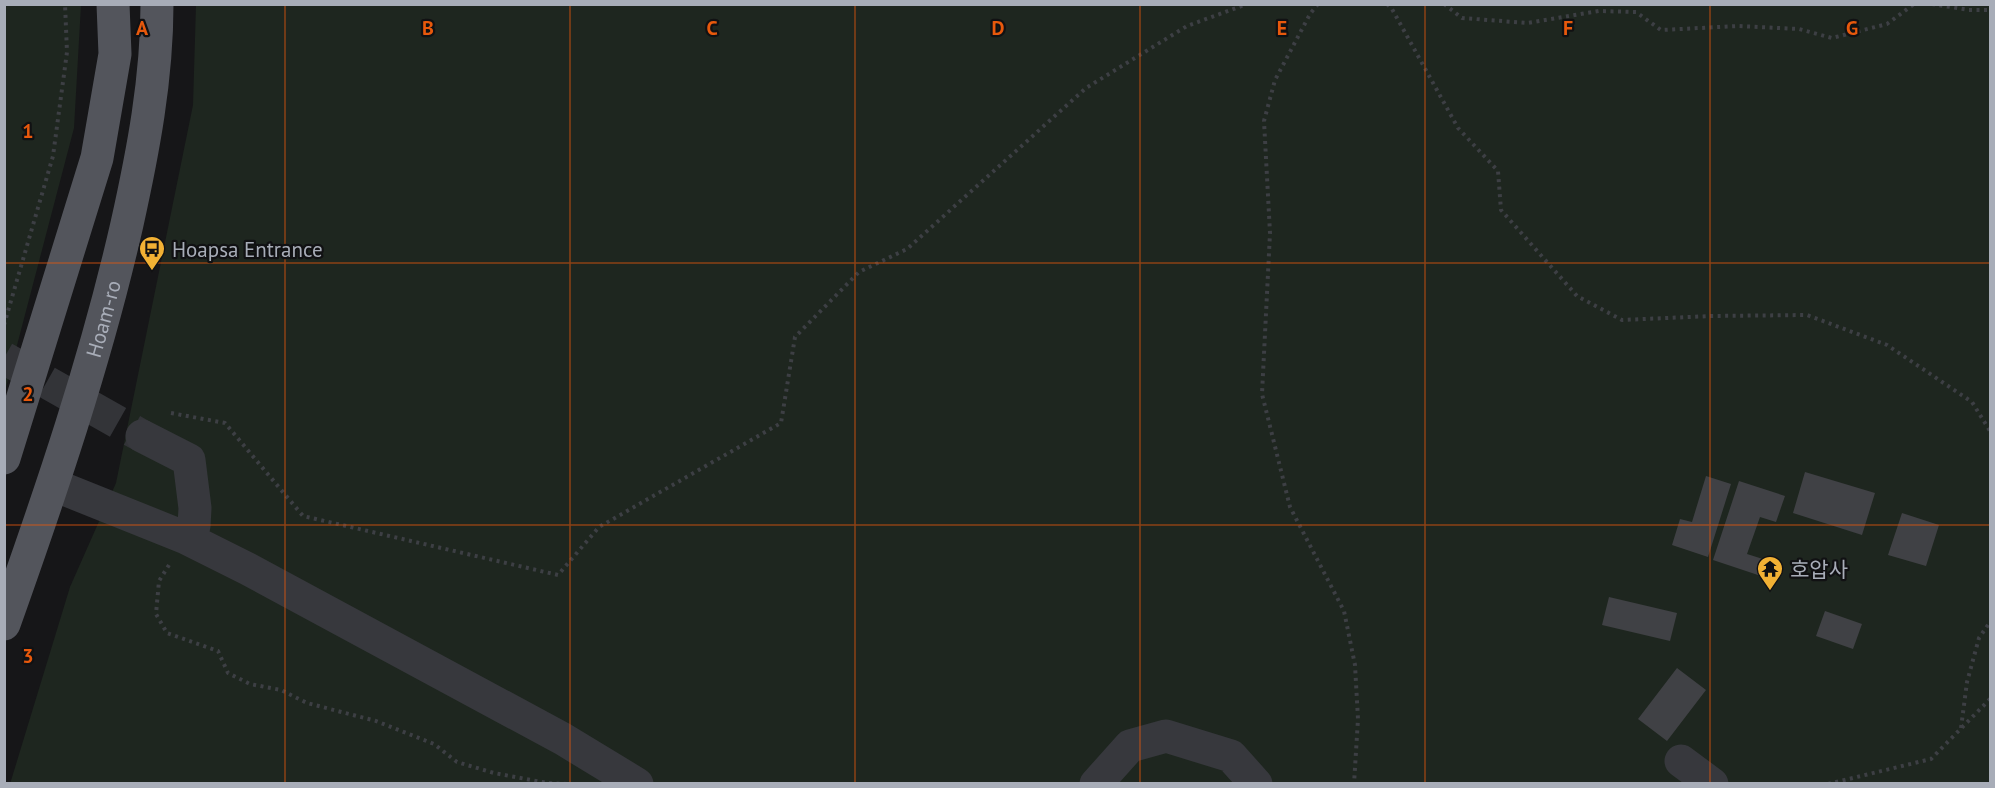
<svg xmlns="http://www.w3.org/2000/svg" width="1995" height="788" font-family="'PT Sans','Noto Sans KR',sans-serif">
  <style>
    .green { fill: #1e261f }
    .building { fill: #404145 }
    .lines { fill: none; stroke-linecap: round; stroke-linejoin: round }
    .minor-tunnel { stroke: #333438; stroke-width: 33; stroke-dasharray: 33 16; stroke-linecap: butt }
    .path { stroke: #3d3f44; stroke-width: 4; stroke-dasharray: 3 4.5; stroke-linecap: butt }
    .minor { stroke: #37383d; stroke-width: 33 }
    .major { stroke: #53555c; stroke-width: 33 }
    .grid { fill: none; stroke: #e8590c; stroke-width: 1.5; stroke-opacity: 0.55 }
    .labels { text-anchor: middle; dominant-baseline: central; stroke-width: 4.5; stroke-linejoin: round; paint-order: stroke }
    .poi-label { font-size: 21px; fill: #a8adb8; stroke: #111113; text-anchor: start }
    .street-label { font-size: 21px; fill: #a8adb8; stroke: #111113 }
    .grid-label { font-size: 20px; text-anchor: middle; font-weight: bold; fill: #e8590c; stroke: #111113; stroke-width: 4.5; stroke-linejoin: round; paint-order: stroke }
  </style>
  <rect width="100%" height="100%" fill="#161618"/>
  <!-- green -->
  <path class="green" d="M5,4l76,1 -7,123 -69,263z
    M196,5h1794v778l-1980,1 60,-197 46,-104 77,-378z"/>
  <!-- building -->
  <path class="building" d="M1805,472l70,21 -13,42 -69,-22z
    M1706,476l25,8 -23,73 -36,-12 8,-26 12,3z
    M1739,481l46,15 -9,26 -16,-5 -13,37 19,6 -5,16 -48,-16z
    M1902,513l37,12 -13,41 -38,-11z
    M1609,597l68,16 -7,28 -68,-16z
    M1825,611l37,13 -9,25 -37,-13z
    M1677,668l29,22 -39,51 -29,-22z"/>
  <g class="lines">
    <!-- minor-tunnel -->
    <path class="minor-tunnel" d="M4,358l138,78"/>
    <!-- path -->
    <path class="path" d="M1318,4l-8,10 -35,66 -11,41 6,112 -8,161 28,113 54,104 11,54 3,54 -4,65
      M1387,4l5,5 66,119 40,43 3,39 76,86 45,24 90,-4 95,-1 80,30 85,57 18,29
      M1444,4l18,14 65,5 72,-12 37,1 25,18 78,-4 60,3 33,9 55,-14 27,-20
      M1932,4l37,6h21
      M4,325l49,-169 14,-104 -2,-48
      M171,413l54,10 78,93 255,59 41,-48 182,-104 14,-86 64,-65 48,-23 179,-161 101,-62 60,-22
      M169,565l-10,16 -3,33 11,19 51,18 10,22 22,11 31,6 26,13 69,18 58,23 23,18 37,11 53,10 20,1
      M1961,728l6,-46 12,-44 11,-16
      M1828,784l103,-25 59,-60"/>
    <!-- minor -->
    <path class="minor" d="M54,485l132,53 8,-12 1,-18 -6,-48 -47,-24
      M186,538l62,31 315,170 74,45
      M1681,761l31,23
      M1096,784l34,-38 36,-10 65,20 25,28"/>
    <!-- major -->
    <g class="major">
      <path d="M4,458l93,-300 18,-104 -2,-50"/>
      <path id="s1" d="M4,624c47,-132 92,-264 123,-400 16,-72 30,-145 30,-220"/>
    </g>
  </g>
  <!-- grid -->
  <path class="grid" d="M285,4v780M570,4v780M855,4v780M1140,4v780M1425,4v780M1710,4v780M4,263h1986M4,525h1986"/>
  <!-- icons -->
  <defs>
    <symbol id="bus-pin" viewBox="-11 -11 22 30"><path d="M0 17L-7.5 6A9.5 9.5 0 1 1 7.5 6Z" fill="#f2b134" stroke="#111113"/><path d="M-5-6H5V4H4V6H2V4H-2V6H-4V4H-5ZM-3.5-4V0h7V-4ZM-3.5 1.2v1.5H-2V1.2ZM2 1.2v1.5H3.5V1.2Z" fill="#111"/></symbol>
    <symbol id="temple-pin" viewBox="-11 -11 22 30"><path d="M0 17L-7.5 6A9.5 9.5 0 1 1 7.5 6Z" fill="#f2b134" stroke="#111113"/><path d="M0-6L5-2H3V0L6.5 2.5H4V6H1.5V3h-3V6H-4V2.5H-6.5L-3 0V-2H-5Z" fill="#111"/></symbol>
  </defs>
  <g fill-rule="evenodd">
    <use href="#bus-pin" x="137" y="234" width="30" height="40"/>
    <use href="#temple-pin" x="1755" y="554" width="30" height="40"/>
  </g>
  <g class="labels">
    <!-- poi labels -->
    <g class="poi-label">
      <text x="172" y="249">Hoapsa Entrance</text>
      <text x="1790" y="569">호압사</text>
    </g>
    <!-- street labels -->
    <g class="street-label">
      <text stroke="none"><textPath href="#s1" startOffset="321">Hoam-ro</textPath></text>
    </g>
  </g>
  <g class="grid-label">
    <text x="142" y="35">A</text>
    <text x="428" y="35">B</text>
    <text x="712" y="35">C</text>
    <text x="998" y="35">D</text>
    <text x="1282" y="35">E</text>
    <text x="1568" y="35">F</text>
    <text x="1852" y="35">G</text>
    <text x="28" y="138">1</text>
    <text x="28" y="401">2</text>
    <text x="28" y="663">3</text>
  </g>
  <!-- border -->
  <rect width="1995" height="788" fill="none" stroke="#a8adb8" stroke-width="12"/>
</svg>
